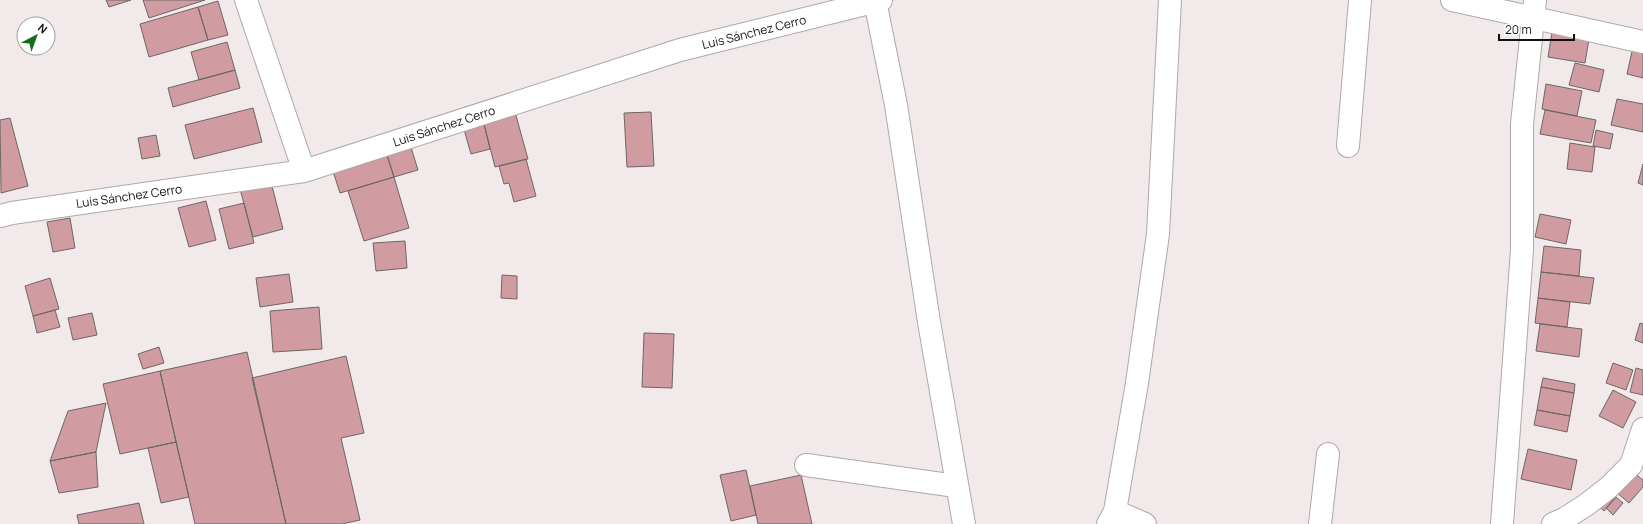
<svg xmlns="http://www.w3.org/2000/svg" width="1643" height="524" font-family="Manrope,sans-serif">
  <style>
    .building { fill: #d09ba1; stroke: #6d6667 }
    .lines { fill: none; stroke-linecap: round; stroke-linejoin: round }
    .minor-casing { stroke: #afa8a8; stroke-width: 24 }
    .minor { stroke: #fff; stroke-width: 22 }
    .labels { text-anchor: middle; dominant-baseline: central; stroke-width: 3; stroke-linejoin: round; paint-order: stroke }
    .street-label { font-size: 12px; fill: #131010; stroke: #fff }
  </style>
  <rect width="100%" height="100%" fill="#f1e9ea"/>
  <!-- building -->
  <path class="building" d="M106,0h25l-22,7z
    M143,0h62l-56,18z
    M218,1l10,34 -20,5 -10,-33z
    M198,7l10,33 -59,17 -9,-33z
    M1552,32l37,7 -4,24 -37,-6z
    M227,42l8,28 -36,10 -8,-28z
    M1633,47l10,2v29l-16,-4z
    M1575,63l29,7 -5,22 -30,-7z
    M235,70l5,18 -67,19 -5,-19z
    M1546,84l36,7 -5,25 -35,-7z
    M1617,99l26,5v28l-32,-7z
    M253,108l9,34 -68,17 -9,-34z
    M1545,110l51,10 -5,23 -51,-9z
    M515,112l13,47 -33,8 -12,-47z
    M651,112l3,54 -27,1 -3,-54z
    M10,118l18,68 -27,7 -1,-73z
    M483,120l7,29 -19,5 -8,-28z
    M1596,130l17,4 -3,15 -17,-3z
    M156,135l4,21 -18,3 -4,-21z
    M1570,143l25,4 -3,25 -25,-3z
    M410,144l8,26 -24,7 -8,-25z
    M386,152l8,25 -54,16 -8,-25z
    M526,159l10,37 -22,6 -5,-19 -5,1 -5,-18z
    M1643,164v21l-5,-2z
    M394,177l15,51 -45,13 -16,-50z
    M271,182l12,47 -30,8 -13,-48z
    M206,201l10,39 -27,7 -11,-39z
    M244,203l10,40 -25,6 -10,-40z
    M1540,214l31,6 -5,24 -31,-7z
    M70,218l5,30 -22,4 -6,-30z
    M405,241l2,27 -31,3 -3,-28z
    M1544,246l37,4 -2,26 -38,-4z
    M1541,272l53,6 -4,26 -52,-6z
    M289,274l4,28 -33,5 -4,-29z
    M502,275l15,1v23l-16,-1z
    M50,278l9,31 -26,7 -8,-30z
    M1538,298l32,4 -3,25 -32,-4z
    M319,307l3,42 -49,3 -3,-41z
    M55,310l5,17 -23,6 -4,-17z
    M92,313l5,22 -24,5 -5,-22z
    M1640,323l3,1v19l-8,-3z
    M1540,324l42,5 -3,28 -43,-6z
    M644,333l30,1 -2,54 -30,-1z
    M159,347l5,16 -21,6 -5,-15z
    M247,352l39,172h-91l-35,-153z
    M346,356l18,77 -23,5 19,82 -18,4h-56l-34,-146z
    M1613,363l20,7 -7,20 -20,-7z
    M1636,368l7,2v25l-13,-3z
    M160,371l16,71 -56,12 -17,-70z
    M1543,378l32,6 -1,9 -33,-6z
    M1541,387l33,6 -4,23 -33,-6z
    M1613,390l23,12 -13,26 -24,-12z
    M106,403l-10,49 -46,9 18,-50z
    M1537,410l33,6 -3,16 -33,-7z
    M176,442l13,55 -28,6 -13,-55z
    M1528,449l49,11 -6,30 -50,-11z
    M96,452l2,35 -39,6 -9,-32z
    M746,470l10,45 -25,6 -11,-46z
    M1633,472l10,8v7l-14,16 -13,-11z
    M801,475l11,49h-54l-8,-38z
    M1607,489l9,8 -12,14 -9,-8z
    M1616,497l7,6 -10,12 -7,-7z
    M139,503l5,21h-65l-2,-9z"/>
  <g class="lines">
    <defs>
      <path id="minor" d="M246,0l58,171
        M1452,0l191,42
        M875,1l21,104 33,217 35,202
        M1348,146l12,-146
        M0,216l12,-3 292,-42 376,-121 201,-50
        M806,465l150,21
        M1115,511l30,13
        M1108,524l7,-13 22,-128 21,-149 12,-234
        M1320,524l8,-70
        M1502,524l20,-274v-126l13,-124
        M1553,524l11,-5 22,-14 22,-17 23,-23 12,-36"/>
    </defs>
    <!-- minor casing -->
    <use href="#minor" class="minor-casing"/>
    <!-- minor -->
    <use href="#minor" class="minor"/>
  </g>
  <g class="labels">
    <!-- street labels -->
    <g class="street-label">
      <text transform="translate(754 32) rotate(-14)">Luis Sánchez Cerro</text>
      <text transform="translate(444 126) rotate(-18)">Luis Sánchez Cerro</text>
      <text transform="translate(129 196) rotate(-8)">Luis Sánchez Cerro</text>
    </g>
  </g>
  <!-- north arrow -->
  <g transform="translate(36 36) rotate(41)"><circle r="19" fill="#ffffff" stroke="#a19f9f"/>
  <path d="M0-3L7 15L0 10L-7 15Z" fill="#136e1a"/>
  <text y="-6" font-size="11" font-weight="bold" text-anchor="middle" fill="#131010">N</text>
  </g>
  <!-- scale -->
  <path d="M1499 34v6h75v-6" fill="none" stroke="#131010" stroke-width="2"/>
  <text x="1505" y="34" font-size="12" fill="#131010" stroke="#ffffff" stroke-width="3" paint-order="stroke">20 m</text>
</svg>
